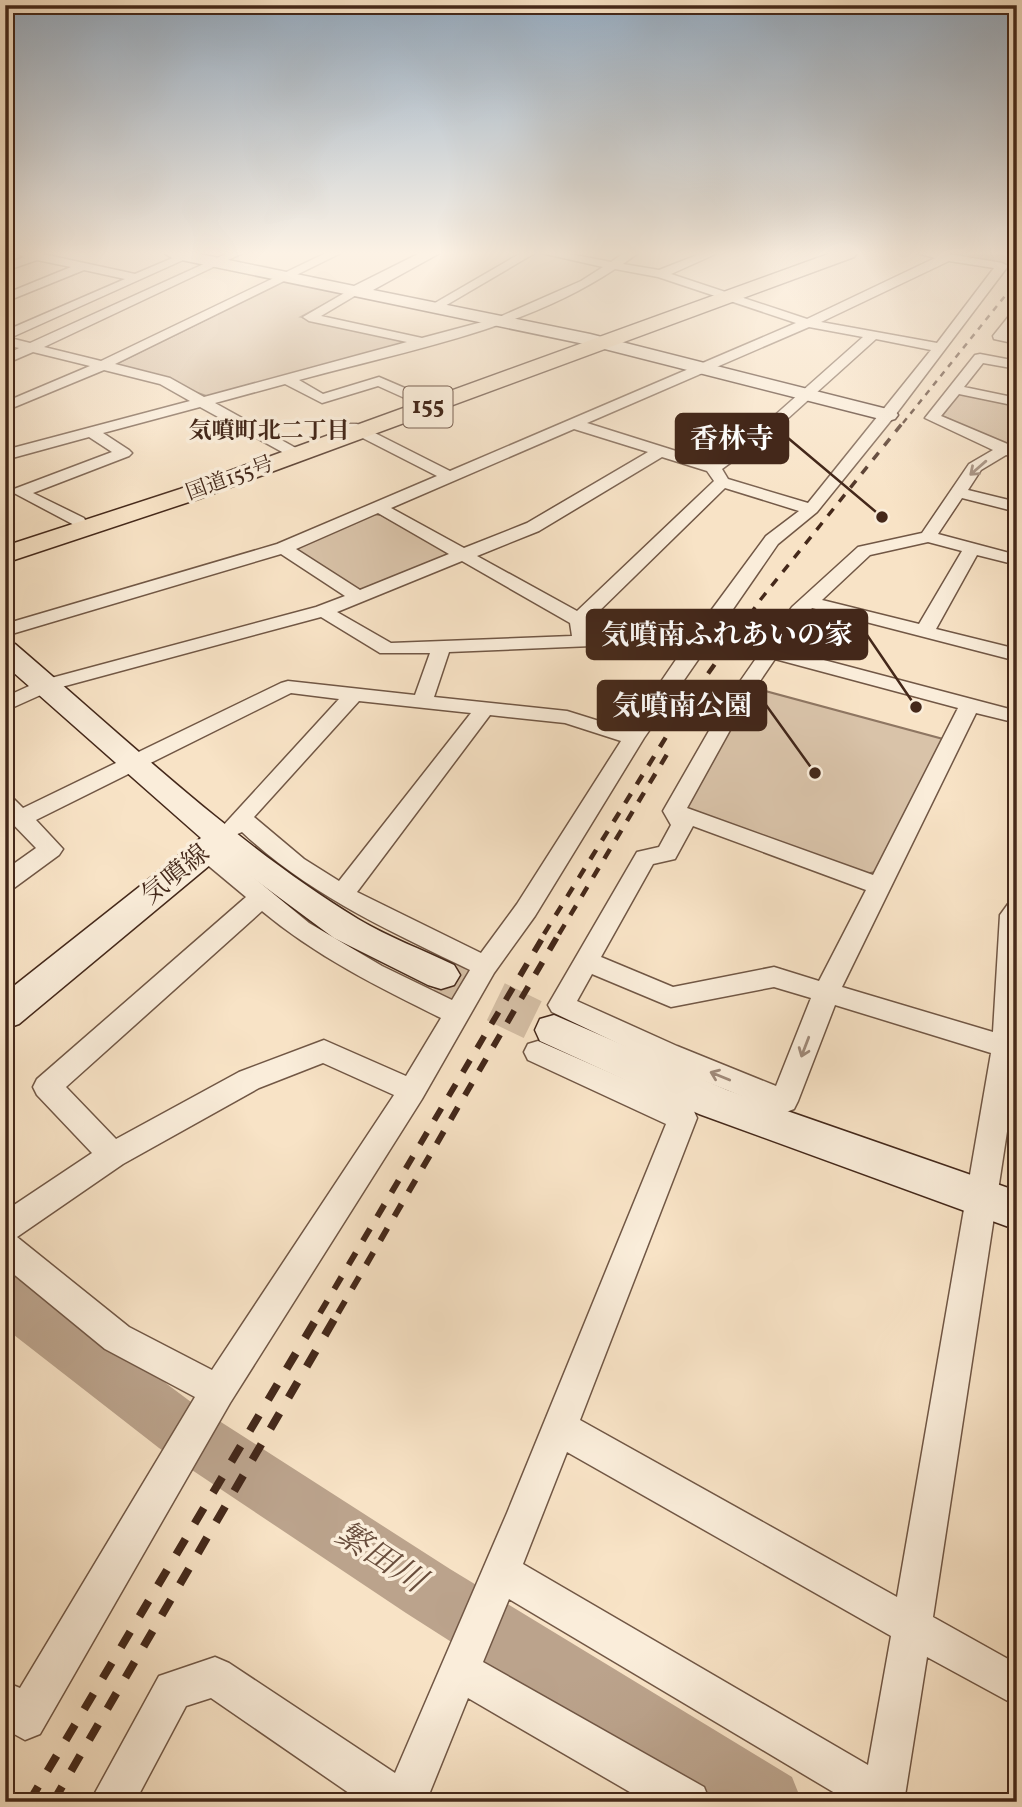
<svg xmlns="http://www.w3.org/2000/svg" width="1022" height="1807" font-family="Vollkorn,'Noto Serif JP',serif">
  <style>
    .green { fill: #d9c3a9; stroke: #8e7662; stroke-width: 2 }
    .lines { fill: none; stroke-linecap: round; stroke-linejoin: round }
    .river { fill: #bba38c; fill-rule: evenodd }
    .secondary-tunnel { stroke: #d4bea4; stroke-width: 41; stroke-dasharray: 41 20; stroke-linecap: butt }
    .street-casing { stroke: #715745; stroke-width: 3 }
    .secondary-casing { stroke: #44281a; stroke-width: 3 }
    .highway-casing { stroke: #44281a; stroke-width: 3 }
    .street { fill: #faedda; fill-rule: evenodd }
    .secondary { fill: #faedda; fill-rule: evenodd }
    .highway { fill: #f8e3c6; fill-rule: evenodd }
    .rail-far4 { stroke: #44281a; stroke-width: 2.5; stroke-dasharray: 6 6; stroke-linecap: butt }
    .rail-far3 { stroke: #44281a; stroke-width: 3.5; stroke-dasharray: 9 9; stroke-linecap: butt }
    .rail-far2 { stroke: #44281a; stroke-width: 4.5; stroke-dasharray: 11 11; stroke-linecap: butt }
    .rail-far1 { stroke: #44281a; stroke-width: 6; stroke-dasharray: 14 14; stroke-linecap: butt }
    .rail { stroke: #44281a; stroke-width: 8; stroke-dasharray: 18 18; stroke-linecap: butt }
    .oneway { stroke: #9f8a7a }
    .labels { text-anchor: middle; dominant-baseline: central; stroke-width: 7; stroke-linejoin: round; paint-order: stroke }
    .far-street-label { font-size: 21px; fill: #44281a; stroke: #faedda }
    .far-neighbourhood-label { font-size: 23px; font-weight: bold; fill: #44281a; stroke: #faedda }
    .shield { fill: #faedda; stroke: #7b6354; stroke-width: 2 }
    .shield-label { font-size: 24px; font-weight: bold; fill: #44281a }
    .street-label { font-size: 26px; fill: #44281a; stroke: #faedda }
    .near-water-label { font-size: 33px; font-style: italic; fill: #684d3c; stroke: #faedda }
    .leader { fill: none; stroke: #44281a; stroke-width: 2.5 }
    .callout-dot { fill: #44281a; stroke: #faedda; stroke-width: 2.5 }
    .callout { fill: #44281a; stroke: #44281a; stroke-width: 2.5 }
    .callout-label { font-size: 28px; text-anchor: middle; font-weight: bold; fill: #fff }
  </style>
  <rect width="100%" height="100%" fill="#f8e3c6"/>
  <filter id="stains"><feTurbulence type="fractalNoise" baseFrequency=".00286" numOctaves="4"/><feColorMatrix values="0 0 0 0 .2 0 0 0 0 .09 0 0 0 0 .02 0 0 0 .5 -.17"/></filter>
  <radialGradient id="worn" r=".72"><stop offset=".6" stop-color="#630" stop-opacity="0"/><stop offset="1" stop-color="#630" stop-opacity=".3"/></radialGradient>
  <!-- green -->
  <path class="green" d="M284,281l60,13 -43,23 108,25 -200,55 -93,-33z
    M959,393l58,11v36l-6,9 -69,-33z
    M374,514l7,1 68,38v3l-84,34 -8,-1 -60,-39 2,-3z
    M754,688l189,51 -68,133 -9,2 -177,-62 -3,-6z"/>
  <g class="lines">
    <!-- river -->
    <path class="river" d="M948,253h42l27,4v12l-60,-10z
      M5,1270l19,7 175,131 251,161 342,208 10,25h-100l-296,-189 -247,-165 -154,-120z"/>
    <!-- secondary-tunnel -->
    <path class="secondary-tunnel" d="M441,975l113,55"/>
    <defs>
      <path id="street" d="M16,253h22l97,21 47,-20 10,2 -182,82 20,5 198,-90h15l-199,94 57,14 225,-108h15l-226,111 55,14 34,19 203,-55 -98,-21 -6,-4 50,-29 10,3 -42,25 101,22 75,-20 84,-37 22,-14 -62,-14h24l46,9 13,-9h14l-15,11 36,6 43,-17h16l-47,21 136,45 128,-61 -18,-5h26l59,10 6,3 -115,152 -76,94 -39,32 -134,194 -109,178 -41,57 -72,126 -192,304 -190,331 -15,6 -20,-11v-47l15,6 175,-291 -90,-48 -100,-82v-56l87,-58 -55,-58 -4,-8 4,-8 209,-182 -48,-40 -4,-6 4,-6 8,-2 8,2 95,78 73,43 70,34 18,-30c-81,-39 -162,-76 -228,-138l-11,5 -8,-3 -3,-5 119,-130 -48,-6 -255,127 27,29 -4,6 -45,33 -9,2v-20l31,-22 -31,-32v-20l8,2 10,10 258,-125 7,-2 127,14 15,-42h-50l-59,-36 -267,72 -49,22v-14l35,-16 276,-74 29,-11 -64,-42 -276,82v-12l272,-80 160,-68 -90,-46 -2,-3 2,-3h10l93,47 346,-148 -138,-46 -43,-8c-93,62 -210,82 -316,111l24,14 56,-17 49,21v6h-10l-40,-18 -56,17 -37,-19 -70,19 88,49 3,3 -3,3h-10l-93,-51 -97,26 26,17 3,3 -3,3 -96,37 51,25 2,4 -8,5 -66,-35 2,-3 98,-37 -23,-15 -84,23v-10l185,-49 -30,-17 -56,-14 -99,41v-9l85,-36 -57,-14 -28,12v-9l14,-7 -14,-3v-14l120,-52 -41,-9 -79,32v-8l66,-27 -34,-7 -32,11v-7l19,-7zM949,261l45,7 -57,75 -116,-21zM809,327l54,10 -98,87 -54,38 -124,-39zM876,339l55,11 -123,153 -80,-24 -6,-10 53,-39zM574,429l74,23 -121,71 -63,25 -73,-40zM662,457l45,14 7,10 -137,130 -100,-55 62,-25zM725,488l74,23 -33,25 -70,95 -105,4 -2,-14zM378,513l71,41 -89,36 -64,-41zM462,561l108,62 2,13 -181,7 -54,-31zM688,642l-60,88 -61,-19 -133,-14 15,-45zM359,701l112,12 -132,168 -35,-22 -50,-42zM490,715l75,8 56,18 -104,163 -36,49 -124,-61zM262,911c54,45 116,76 179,107l-35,58 -82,-36 -85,32 -123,67 -50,-52zM323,1063l71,32 -182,275 -83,-43 -112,-90 106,-73 136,-76z
        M521,253h14l-97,57h-8l-2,-3z
        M1017,310v12l-10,12 10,2v8l-23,-5 -1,-3 20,-25z
        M980,354l37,7v8l-34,-6 -19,24 53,11v8l-58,-12 -18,22 76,32v9l-11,-2 -25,15 -13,20 49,12v10l-55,-14 -24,36 79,21v10l-40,-10 -41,74 81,20v12l-205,-53 -30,41 235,62v12l-41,-10 -134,274 151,45 7,-117 8,-11 9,-3v165l-84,551 84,47v42l-90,-49 -23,145h-54l-341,-203 -26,63 221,125 6,15h-63l-179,-104 -42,104h-64l-151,-104 -25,8 -51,96h-45l69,-126 56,-19 14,6 166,110 112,-260 159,-389 -138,-64 -4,-8 4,-8 10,-3 155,68 4,9 -117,302 317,177 94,-544 -156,-48 -37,96 -4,8 -10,4 -127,-51 -105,-50 -4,-7 89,-153 22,-5 12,-22 -8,-14 62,-108 67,-96 66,-60 64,-14 47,-69 24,-14 -68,-32 50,-63zM928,542l34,9 -43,73 -97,-24 48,-45zM775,659l183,49 -85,167 -186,-67 58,-105zM693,826l173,64 -47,91 -45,-14 -101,20 -72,-30 52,-93 22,-5zM592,974l79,33 103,-20 37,11 -35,88 -99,-40 -100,-45zM567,1452l324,184 -23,129 -345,-201z"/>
      <path id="secondary" d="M164,253h31l159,33 66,-33h20l-67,37 217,44 305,77 3,4 -3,4 -7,2 -299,-76 -417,-87z
        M5,642l10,2c110,94 220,200 343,275 30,18 65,31 96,46l6,10 -6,10 -13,4 -13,-4 -94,-47 -112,-83 -203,169 -14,5v-36l196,-155 -196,-173z
        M554,1015l173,75 290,101v39l-318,-116 -159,-73 -5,-11 5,-11z"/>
      <path id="highway" d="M831,253h26l-3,4 -656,242 -193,64v-17l175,-57z"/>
    </defs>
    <!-- street casing -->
    <use href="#street" class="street-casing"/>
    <!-- secondary casing -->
    <use href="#secondary" class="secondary-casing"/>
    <!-- highway casing -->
    <use href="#highway" class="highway-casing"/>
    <!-- street -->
    <use href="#street" class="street"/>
    <!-- secondary -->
    <use href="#secondary" class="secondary"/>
    <!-- highway -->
    <use href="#highway" class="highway"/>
    <!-- rail-far4 -->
    <path class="rail-far4" d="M903,423l114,-142"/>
    <!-- rail-far3 -->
    <path class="rail-far3" d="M729,644l32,-45 143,-178"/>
    <!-- rail-far2 -->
    <path class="rail-far2" d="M544,934l145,-234 41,-57
      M559,934l110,-183"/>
    <!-- rail-far1 -->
    <path class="rail-far1" d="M320,1313l226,-381
      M338,1313l222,-381"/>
    <!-- rail -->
    <path class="rail" d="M29,1802l292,-491
      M53,1802l286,-491"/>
  </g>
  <!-- one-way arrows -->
  <defs><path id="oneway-shaft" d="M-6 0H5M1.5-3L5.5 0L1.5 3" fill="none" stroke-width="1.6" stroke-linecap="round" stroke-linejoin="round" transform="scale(1.75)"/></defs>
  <g class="oneway">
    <use href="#oneway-shaft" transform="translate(978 468) rotate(139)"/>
    <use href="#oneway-shaft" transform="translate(805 1047) rotate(111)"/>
    <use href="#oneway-shaft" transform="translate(720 1076) rotate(-158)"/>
  </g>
  <!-- sky -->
  <linearGradient id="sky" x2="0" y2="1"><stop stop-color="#96adc3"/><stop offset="0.5" stop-color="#fcf2e5"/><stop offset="1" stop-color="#fcf2e5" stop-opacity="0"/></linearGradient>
  <rect width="1022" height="506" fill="url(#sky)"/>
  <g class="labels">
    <!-- far-street labels -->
    <g class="far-street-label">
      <text transform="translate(230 479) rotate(-20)">国道155号</text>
    </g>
    <!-- far-neighbourhood labels -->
    <g class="far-neighbourhood-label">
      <text x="269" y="432">気噴町北二丁目</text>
    </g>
    <!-- shield labels -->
    <rect class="shield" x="403.5" y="386.5" width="49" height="41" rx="5"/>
    <g class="shield-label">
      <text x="428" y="407">155</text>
    </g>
    <!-- street labels -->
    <g class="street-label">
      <text transform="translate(176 875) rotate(-39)">気噴線</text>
    </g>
    <!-- near-water labels -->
    <g class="near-water-label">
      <text transform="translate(379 1559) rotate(33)">繁田川</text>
    </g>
  </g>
  <!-- callouts -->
  <path class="leader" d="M882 517L788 438M916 707L867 635M815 773L766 705"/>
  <g class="callout-dot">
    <circle cx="882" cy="517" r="7"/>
    <circle cx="916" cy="707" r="7"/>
    <circle cx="815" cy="773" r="7"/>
  </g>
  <g class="callout">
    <rect x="676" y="414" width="112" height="49" rx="7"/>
    <rect x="587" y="610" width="280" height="49" rx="7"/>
    <rect x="598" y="681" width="168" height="49" rx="7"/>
  </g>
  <g class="callout-label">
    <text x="732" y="448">香林寺</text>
    <text x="727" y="644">気噴南ふれあいの家</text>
    <text x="682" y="715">気噴南公園</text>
  </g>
  <!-- margin -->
  <rect width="1022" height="1807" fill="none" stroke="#f8e3c6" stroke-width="28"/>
  <rect x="7" y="7" width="1008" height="1793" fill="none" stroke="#44281a" stroke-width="3.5"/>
  <rect x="14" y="14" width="994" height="1779" fill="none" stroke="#44281a" stroke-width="2"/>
  <rect width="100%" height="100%" filter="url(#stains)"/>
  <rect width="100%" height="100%" fill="url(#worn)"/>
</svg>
